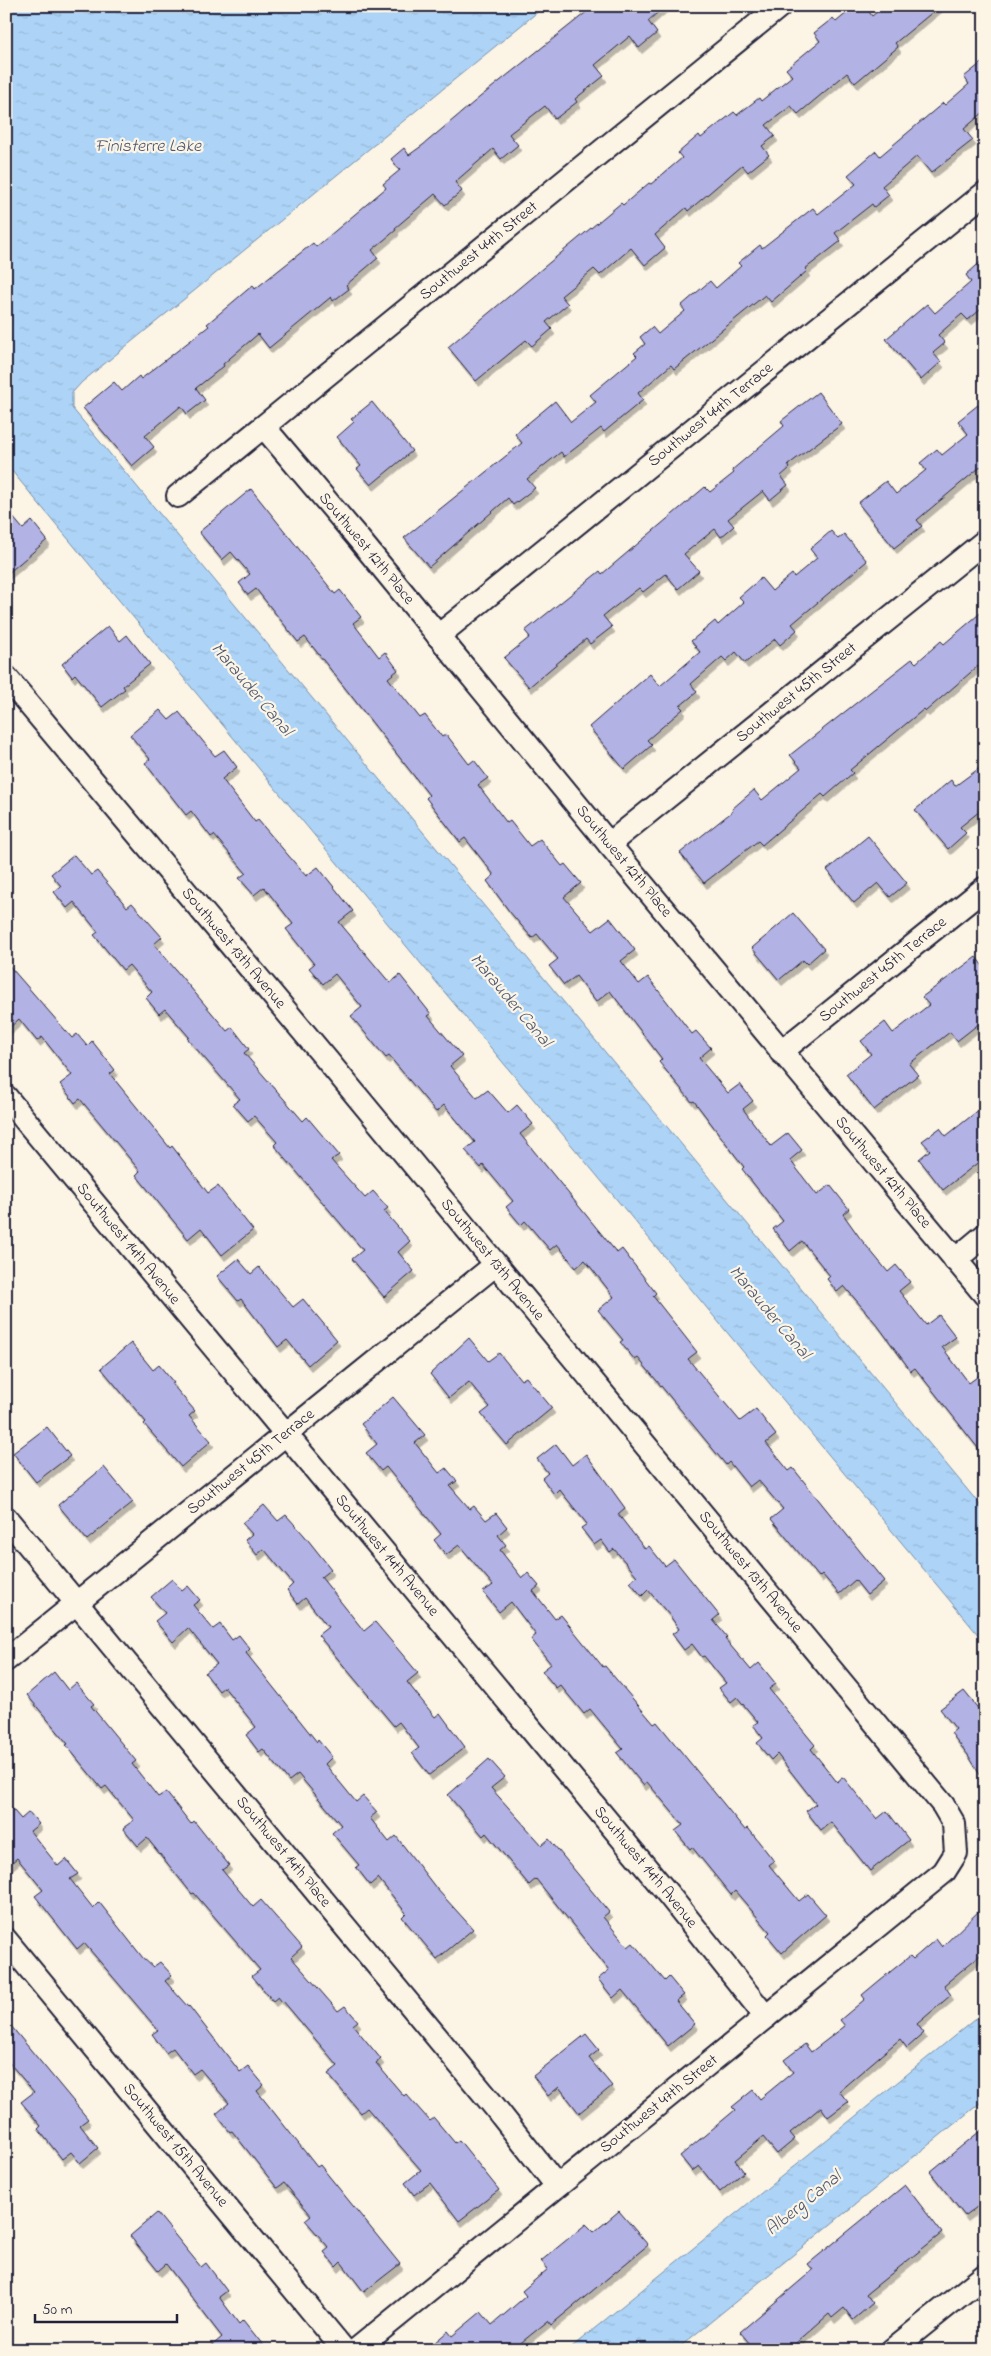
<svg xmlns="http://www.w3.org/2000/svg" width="991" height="2356" font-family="'Indie Flower',sans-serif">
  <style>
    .water { fill: url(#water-ripples); stroke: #758dac }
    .building { fill: #b3b2e4; stroke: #22223b; filter: url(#shadow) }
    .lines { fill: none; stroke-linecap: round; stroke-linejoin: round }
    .street-casing { stroke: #22223b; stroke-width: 26 }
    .street { stroke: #fcf5e5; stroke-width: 22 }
    .labels { text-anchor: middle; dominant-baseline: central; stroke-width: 4.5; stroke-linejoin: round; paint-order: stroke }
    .street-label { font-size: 16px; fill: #22223b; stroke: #fcf5e5 }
    .water-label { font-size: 18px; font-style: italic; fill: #4c5773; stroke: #fcf5e5 }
  </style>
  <defs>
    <pattern id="water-ripples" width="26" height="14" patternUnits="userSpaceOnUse" patternTransform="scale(1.25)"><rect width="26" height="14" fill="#add4f7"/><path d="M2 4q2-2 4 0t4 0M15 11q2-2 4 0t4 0" fill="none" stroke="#95b6d5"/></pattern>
    <filter id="shadow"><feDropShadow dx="3" dy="5.5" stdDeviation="0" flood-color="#0004"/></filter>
  </defs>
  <rect width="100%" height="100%" fill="#fcf5e5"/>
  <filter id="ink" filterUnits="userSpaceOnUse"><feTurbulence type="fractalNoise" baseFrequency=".02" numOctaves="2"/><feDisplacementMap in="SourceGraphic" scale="10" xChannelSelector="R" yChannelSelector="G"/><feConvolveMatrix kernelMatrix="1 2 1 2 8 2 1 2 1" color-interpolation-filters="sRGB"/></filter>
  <g filter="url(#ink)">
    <!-- water -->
    <path class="water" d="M6,6h539l-463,376 -10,11v15l913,1103v132l-979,-1179z
      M985,2011v88l-309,251h-108z"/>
    <!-- building -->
    <path class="building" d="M594,6h71l-17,15 9,12 -18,15 -9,-12 -35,29 9,11 -29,23 2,3 -22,17 -10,-13 -36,28 9,11 -17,14 -8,-10 -38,33 7,9 -17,14 -10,-11 -40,34 1,2 -24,20 6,8 -32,27 3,4 -16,12 -2,-4 -62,51 -11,-14 -35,30 1,2 -28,22 9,12 -18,14 -6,-8 -36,30 9,11 -22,19 -49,-58 31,-26 8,9 17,-15 2,3 68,-53 -2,-2 46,-39 2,4 58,-46 3,4 70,-59 -3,-4 17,-14 -9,-11 13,-11 5,7 14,-10 57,-48z
      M855,6h10l7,10 12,-10h56l-45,37 3,4 -43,36 -8,-10 -49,41 -7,-8 -25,19 9,11 -13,10 7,9 -21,17 -6,-7 -54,46 -2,-3 -31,27 10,13 -20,17 -14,-17 -31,27 -6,-6 -33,27 7,8 -22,18 6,7 -20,17 -6,-6 -50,41 -28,-34 173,-144 2,2 26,-22 2,1 31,-26 -4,-5 21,-18 2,3 33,-26 3,3 22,-17 2,3 31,-25 -6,-7 34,-28 -6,-8 19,-15 3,4z
      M985,60v51l-21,18 9,11 -42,33 -14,-17 -35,30 7,9 -15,12 -2,-3 -37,29 6,8 -36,28 2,2 -36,31 -6,-7 -91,74 -3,-4 -33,28 5,7 -39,32 -3,-4 -37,29 -3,-5 -34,27 8,9 -22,17 -5,-7 -79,69 -25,-29 118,-95 -7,-9 40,-33 16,21 25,-20 -6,-7 47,-39 -3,-3 11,-9 -5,-7 12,-10 6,7 27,-23 -4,-5 29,-25 6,7 25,-22 -3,-3 22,-18 2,3 51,-40 5,6 38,-30 -8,-9 28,-24 4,5 63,-53 2,2 24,-21 -5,-7z
      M985,258v48l-17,14 -6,-6 -24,21 7,8 -12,10 8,9 -20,18 -35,-41 41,-35 8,9 36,-31 -5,-7z
      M818,392l24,32 -54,41 2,3 -9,8 7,9 -18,15 -7,-9 -35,28 6,7 -13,11 -6,-8 -31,25 15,17 -21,18 -12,-15 -23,18 -4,-4 -36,28 9,11 -22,17 -4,-5 -57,48 -25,-29 26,-21 -5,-6 75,-60 2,3 103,-87 5,5 24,-19 -2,-3 52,-44 -3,-5z
      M372,402l40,49 -41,34 -14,-16 4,-3 -24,-29 17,-15 -3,-3z
      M978,405l7,9v49l-68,57 5,6 -28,22 -36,-45 28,-22 10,13 30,-24 -6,-7 17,-14 5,6 26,-21 -10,-13z
      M251,489l84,105 5,-4 21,27 -8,6 26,34 6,-5 13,18 -10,8 32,40 5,-3 17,22 4,-3 23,30 5,-4 14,18 -10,7 29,38 3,-2 20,25 10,-7 22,27 3,-2 16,19 -17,14 29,34 17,-13 25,32 -14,11 18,23 9,-7 44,57 4,-3 15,17 -12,10 29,35 12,-9 13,17 -10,8 28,37 17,-13 14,17 -12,10 27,35 13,-10 19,24 -6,5 17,24 28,34 8,-7 14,17 -11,9 27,34 13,-10 17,22 -14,10 27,36 16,-12v86l-70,-89 -4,3 -33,-45 -34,-40 -7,6 -10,-13 3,-3 -28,-35 -12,10 -17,-22 10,-8 -41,-52 2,-2 -50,-66 -2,1 -33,-40 3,-3 -52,-68 -14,11 -20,-26 -12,9 -15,-19 9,-7 -21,-25 -5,4 -23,-27 -22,-30 7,-6 -29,-37 -5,4 -34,-44 3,-3 -124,-158 -7,5 -42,-53 -8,6 -9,-12 11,-9 -19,-22 -9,8 -23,-28z
      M6,509l17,20 9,-8 15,19 -41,35z
      M831,531l7,8 6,-5 23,27 -75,63 5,6 -17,15 -5,-6 -30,24 -9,-11 -10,9 -4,-4 -31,27 6,8 -17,14 3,3 -36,31 5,5 -28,24 -35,-42 61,-53 10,12 40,-34 -9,-11 24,-20 3,4 26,-23 -5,-5 22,-19 11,13 20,-17 2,3 23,-19 -7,-9z
      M985,609v51l-59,51 -2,-2 -74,61 3,3 -28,24 -3,-3 -60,51 -4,-4 -54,42 -24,-30 53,-42 -1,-2 22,-19 8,10 39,-32 -11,-13 122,-96 4,4 25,-22 3,3z
      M108,626l12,15 7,-6 23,29 -27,22 2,3 -23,18 -27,-33 -3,3 -10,-13z
      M160,710l9,10 10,-8 36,44 9,-6 13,17 -15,12 33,43 3,-2 48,56 12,-9 35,44 -14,11 51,61 10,-8 31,39 -3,2 34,40 -12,10 27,32 11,-8 20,23 9,-8 16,19 -13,10 97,119 5,-4 34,44 -3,3 44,56 -9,7 52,62 16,-12 20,26 -10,8 23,28 4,-3 91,113 -17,14 -12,-15 -16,14 -17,-20 -3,3 -48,-58 12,-10 -25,-29 -9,7 -20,-25 -3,3 -88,-107 -3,2 -15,-18 3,-2 -25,-30 16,-13 -29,-37 -9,8 -19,-24 -7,6 -25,-29 -4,4 -15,-18 7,-6 -30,-36 -2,3 -16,-18 10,-8 -31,-37 -8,7 -47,-56 -3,2 -35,-42 11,-9 -27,-33 -12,10 -14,-16 5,-4 -28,-35 7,-5 -29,-37 -10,8 -15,-17 7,-5 -32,-38 -3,2 -20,-26 -5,4 -41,-52 5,-4 -20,-24z
      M985,764v43l-25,20 6,6 -18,16 -33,-39 36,-30 4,6z
      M868,836l39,47 -17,14 -12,-14 -24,20 -27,-33z
      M74,855l17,20 6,-4 30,36 5,-4 30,34 -8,7 73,87 5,-4 17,22 -5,4 59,68 4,-4 32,38 -8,5 34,38 8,-7 15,17 -4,3 26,30 -12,11 16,19 -30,26 -32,-38 11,-9 -89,-105 3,-3 -23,-26 -6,5 -15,-17 7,-5 -53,-61 2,-1 -24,-28 -6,5 -13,-16 6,-6 -23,-27 -6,5 -29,-35 4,-3 -24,-30 -7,6 -13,-16 7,-6 -10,-12z
      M793,913l31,36 -17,15 -4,-4 -24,20 -27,-32z
      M976,957l9,12v50l-28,22 -7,-9 -41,32 9,11 -44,35 -28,-36 25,-20 -10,-13 24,-19 8,11 36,-28 -7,-8z
      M6,962l66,76 5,-4 10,12 5,-5 23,29 -5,4 60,74 2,-2 36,47 10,-7 35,44 -31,25 -21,-27 -13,11 -52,-64 4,-4 -60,-72 -5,4 -15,-19 12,-9 -30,-38 -5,4 -18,-22 -13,12z
      M985,1105v52l-42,33 -24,-31 11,-9 -8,-9 18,-13 6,8z
      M238,1259l13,15 8,-7 34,40 10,-8 34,41 -29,25 -21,-25 -9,7 -37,-48 -3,2 -21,-25z
      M469,1338l19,23 11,-8 22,27 5,-3 26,31 -45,37 -26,-31 9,-7 -21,-25 -20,16 -19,-24z
      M131,1343l22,27 6,-5 15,18 -2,1 23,27 -6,5 22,25 -30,26 -37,-43 2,-2 -45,-54z
      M393,1397l32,38 -10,8 24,30 7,-5 11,13 -7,5 20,23 4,-3 12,14 10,-7 11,14 -9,8 8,10 -6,5 22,28 6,-5 11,13 -6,5 22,28 6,-4 42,52 2,-1 49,58 3,-2 88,108 3,-2 26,33 -5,4 30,36 9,-7 18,21 -44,38 -15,-18 3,-3 -35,-41 -4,4 -39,-48 -2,2 -15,-18 8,-6 -36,-43 -4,3 -26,-32 6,-4 -33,-40 -6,5 -24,-29 -4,3 -14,-17 9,-7 -20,-25 5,-4 -25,-33 -12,10 -16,-20 10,-7 -34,-40 -13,10 -12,-15 7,-6 -55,-67 -5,4 -15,-18 11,-9 -16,-20z
      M47,1427l23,29 -34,26 -23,-29z
      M556,1444l16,21 14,-11 39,54 -7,6 27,35 4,-3 16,20 9,-7 45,56 -6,5 14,17 -2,2 26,31 8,-7 17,21 -7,5 46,56 -4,4 26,33 6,-5 34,42 10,-8 22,29 -39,31 -39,-49 -10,8 -15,-19 10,-7 -39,-50 -6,6 -14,-17 6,-5 -10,-13 5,-3 -21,-25 -6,5 -12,-14 7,-5 -22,-27 -2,1 -10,-13 -8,6 -12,-16 7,-5 -9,-13 -22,-26 -6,6 -12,-14 7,-6 -23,-27 -4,3 -9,-12 -7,5 -13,-17 6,-4 -28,-35 -5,5 -12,-16 6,-5 -11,-14z
      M104,1467l29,35 -46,38 -29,-35z
      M264,1505l14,16 8,-6 18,20 27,34 -10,8 43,54 11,-9 43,51 -11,9 28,35 5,-4 25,34 -36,28 -17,-22 7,-5 -20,-26 -5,4 -76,-91 10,-8 -23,-29 -7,6 -11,-14 6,-6 -29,-35 -7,6 -12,-15 7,-6 -10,-11z
      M172,1579l10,12 6,-5 12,14 -7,5 20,24 7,-5 12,16 7,-5 11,14 -4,4 71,89 1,-2 14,17 -7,7 31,38 7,-6 14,16 -7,6 19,24 7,-6 40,52 37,41 -36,30 -35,-42 4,-4 -28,-35 -8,7 -14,-18 3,-2 -27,-32 9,-8 -43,-51 -9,7 -26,-32 -4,3 -13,-17 10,-8 -32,-40 -5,4 -14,-18 12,-9 -29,-36 -15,14 -18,-21 10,-8 -14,-16z
      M54,1672l14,18 8,-7 18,21 -3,2 45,55 -4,3 26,33 8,-5 25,32 3,-3 35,44 -7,5 31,37 8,-7 41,47 -11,10 47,54 7,-5 13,15 -5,4 28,34 -5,4 28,33 2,-2 24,27 4,-3 21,25 4,-3 40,50 -40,31 -29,-38 -16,12 -9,-12 16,-13 -54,-62 -6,5 -33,-39 10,-8 -55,-65 -1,1 -4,-5 -5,4 -21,-25 8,-6 -66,-77 -2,1 -45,-56 -9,8 -15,-18 11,-8 -28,-34 -4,3 -36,-44 2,-1 -41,-49z
      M964,1691l21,26v66l-17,-28 -17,-22 5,-4 -16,-20z
      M489,1759l16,18 -14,11 51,57 7,-6 60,73 -6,5 25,30 5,-4 32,38 4,-4 15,18 -8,6 19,23 -27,22 -46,-56 -9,8 -15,-19 11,-9 -73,-91 -7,6 -43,-52 -3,3 -35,-41z
      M6,1802l15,17 8,-7 10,12 -9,7 28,35 8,-7 12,15 -8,5 23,29 6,-6 44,56 10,9 7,-5 12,13 -7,6 23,26 1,-1 51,66 8,-6 16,19 -7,6 60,76 3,-2 80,99 -36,28 -23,-30 -5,5 -12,-15 5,-4 -24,-28 6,-5 -27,-32 -7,5 -45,-57 -2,1 -14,-18 13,-11 -29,-34 -7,5 -20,-26 -7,5 -14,-19 6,-4 -74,-87 -7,6 -42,-53 8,-6 -26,-32 -11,9z
      M985,1905v46l-41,34 7,10 -34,29 7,9 -17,15 -7,-9 -61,52 9,11 -20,15 -7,-10 -31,26 5,6 -18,15 -14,-17 -28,23 9,12 -24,20 -21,-26 -7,5 -12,-15 55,-46 -3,-3 21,-17 7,9 33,-27 -9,-12 21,-16 6,8 34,-26 -5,-6 25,-21 -3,-4 18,-15 30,-24 3,3 23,-20 6,8z
      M6,2020l82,99 -8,6 18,23 -18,15 -9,-11 -9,7 -24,-30 3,-3 -20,-24 13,-10 -28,-33z
      M586,2034l13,16 -10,8 23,28 -33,27 -20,-26 -11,9 -15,-20z
      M985,2127v74l-20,15 -35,-44z
      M905,2185l37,48 -76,61 7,9 -20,17 -9,-12 -12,10 -3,-4 -41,36h-33l-15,-18 73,-62 -5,-6z
      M619,2211l29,34 -97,80 -3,-4 -36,29h-86l22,-19 4,5 29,-24 11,13 34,-29 -4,-5 26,-22 -7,-8 45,-37 8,8z
      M157,2213l44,54 5,-4 21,28 -8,6 20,27 4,-4 24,30h-60l15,-13 -56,-73 -8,7 -28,-35z"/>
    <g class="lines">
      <defs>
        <g id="street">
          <path id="s1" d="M264,427l94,111 251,306 376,451"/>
          <path id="s2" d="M178,496l602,-490"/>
          <path id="s3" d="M438,636l547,-443"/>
          <path id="s4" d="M6,677l321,383 616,745 11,19 2,29 -12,19 -588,478"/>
          <path id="s5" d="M609,844l376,-303"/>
          <path id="s6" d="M781,1052l204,-164"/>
          <path id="s7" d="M6,1097l662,797 98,123"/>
          <path d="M955,1260l30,-25"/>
          <path id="s8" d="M6,1518l488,588 63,80"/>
          <path id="s9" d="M6,1660l489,-395"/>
          <path id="s10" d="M6,1940l338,410"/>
          <path d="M892,2350l93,-75"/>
        </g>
      </defs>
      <!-- street casing -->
      <use href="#street" class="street-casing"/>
      <!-- street -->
      <use href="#street" class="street"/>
    </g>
  </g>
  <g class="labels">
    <!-- street labels -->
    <g class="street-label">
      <text stroke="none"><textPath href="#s2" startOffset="388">Southwest 44th Street</textPath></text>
      <text stroke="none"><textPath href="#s3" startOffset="351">Southwest 44th Terrace</textPath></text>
      <text stroke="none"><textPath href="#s1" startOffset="159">Southwest 12th Place</textPath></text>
      <text stroke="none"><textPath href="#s5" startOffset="241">Southwest 45th Street</textPath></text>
      <text stroke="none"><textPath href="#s1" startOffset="564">Southwest 12th Place</textPath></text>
      <text stroke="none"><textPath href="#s4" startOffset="354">Southwest 13th Avenue</textPath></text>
      <text stroke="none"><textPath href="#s6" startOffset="131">Southwest 45th Terrace</textPath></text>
      <text stroke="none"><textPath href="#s1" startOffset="969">Southwest 12th Place</textPath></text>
      <text stroke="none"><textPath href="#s7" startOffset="191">Southwest 14th Avenue</textPath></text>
      <text stroke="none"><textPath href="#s4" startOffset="759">Southwest 13th Avenue</textPath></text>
      <text stroke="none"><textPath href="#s9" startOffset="315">Southwest 45th Terrace</textPath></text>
      <text stroke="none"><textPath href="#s7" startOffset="596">Southwest 14th Avenue</textPath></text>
      <text stroke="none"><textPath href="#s4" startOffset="1164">Southwest 13th Avenue</textPath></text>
      <text stroke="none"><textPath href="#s8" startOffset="434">Southwest 14th Place</textPath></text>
      <text stroke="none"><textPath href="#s7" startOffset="1001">Southwest 14th Avenue</textPath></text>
      <text transform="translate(659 2104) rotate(-39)">Southwest 47th Street</text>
      <text stroke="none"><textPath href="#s10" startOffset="266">Southwest 15th Avenue</textPath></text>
    </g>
    <!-- water labels -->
    <g class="water-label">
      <text x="148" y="147">Finisterre Lake</text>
      <text transform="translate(251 690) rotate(50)">Marauder Canal</text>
      <text transform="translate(510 1001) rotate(50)">Marauder Canal</text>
      <text transform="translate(769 1313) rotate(50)">Marauder Canal</text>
      <text transform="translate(804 2204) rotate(-39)">Alberg Canal</text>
    </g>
  </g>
  <!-- margin -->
  <rect width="991" height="2356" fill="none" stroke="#fcf5e5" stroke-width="25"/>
  <rect x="12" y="12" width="966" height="2331" fill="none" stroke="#22223b" stroke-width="2" filter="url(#ink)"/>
  <!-- scale -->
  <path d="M35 2314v8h142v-8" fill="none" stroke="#22223b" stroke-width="2.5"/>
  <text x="42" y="2314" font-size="15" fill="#22223b" stroke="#fcf5e5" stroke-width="4" paint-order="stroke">50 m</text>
</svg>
